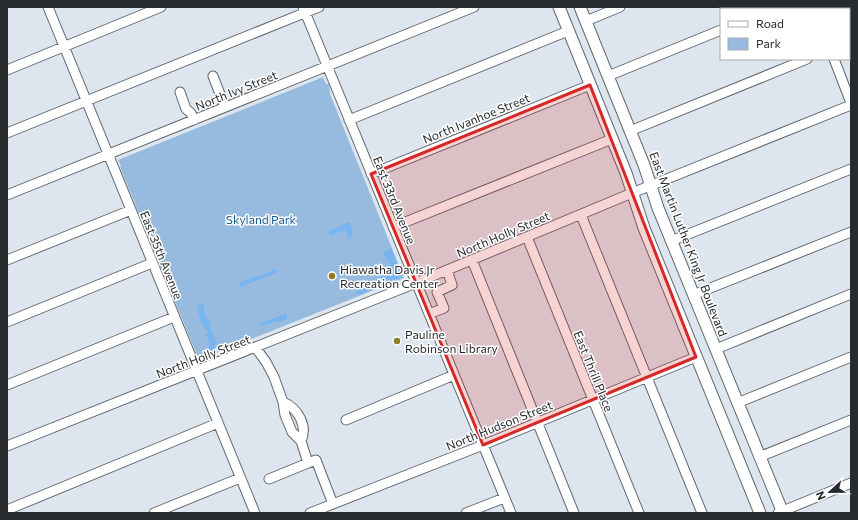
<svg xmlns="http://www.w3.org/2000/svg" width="858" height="520" font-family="Commissioner,sans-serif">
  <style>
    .green { fill: #97bbdf }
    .forest { fill: #78b4ed }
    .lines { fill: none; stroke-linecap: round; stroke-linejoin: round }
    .minor-casing { stroke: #60676e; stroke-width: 11 }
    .major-casing { stroke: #60676e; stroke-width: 13 }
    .minor { stroke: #fff; stroke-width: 9 }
    .major { stroke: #fff; stroke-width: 11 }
    .marked { fill: #d62828; fill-opacity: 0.2; stroke: #d62828; stroke-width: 3; stroke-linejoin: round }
    .poi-dot { fill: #8f7e25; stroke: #fff; stroke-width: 1.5 }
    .labels { text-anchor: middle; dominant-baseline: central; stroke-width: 3; stroke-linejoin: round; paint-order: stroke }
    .street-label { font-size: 12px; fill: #272b2e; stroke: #fff }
    .park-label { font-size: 12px; fill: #18598d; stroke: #fff }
    .poi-label { font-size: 12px; fill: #272b2e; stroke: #fff; text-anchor: start }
  </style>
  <rect width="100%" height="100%" fill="#dde6ee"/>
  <!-- green -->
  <path class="green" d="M323,77l3,7h3l1,10 74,184 -205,82 -79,-193 1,-1 -3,-6z"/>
  <!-- forest -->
  <path class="forest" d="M348,222l3,2 2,9 -3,7 -5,-10 -15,6 -2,-4z
    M391,248l10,26 -1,4 -42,17 -2,-4 37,-22 -10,-16z
    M275,269l3,3 -37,15 -1,-1v-4l22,-7z
    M203,302l3,16 3,2 2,5v5l6,11 -4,9 -3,1 -2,-3 2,-5 -4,-8 2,-3c-6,-8 -11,-16 -10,-26z
    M287,313l-1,7 -5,2h-9l-12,5 -1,-3z"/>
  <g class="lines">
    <defs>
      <path id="minor" d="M48,7l207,506
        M303,7l208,506
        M813,7l1,2
        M774,9l5,-2
        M586,21l34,-14
        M849,42h2
        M834,59l17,44
        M7,70l154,-63
        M213,76l12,31
        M608,76l113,-46
        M180,92l6,17 5,4 3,7
        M349,120l219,-89
        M630,131l177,-72
        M7,133l312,-126
        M371,174l219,-89
        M7,195l467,-188
        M581,215l121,298
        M393,227l219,-88
        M527,237l112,276
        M671,241l180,-72
        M7,260l124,-50
        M472,260l102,253
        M693,295l158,-63
        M429,314l15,-6 -7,-16 15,-7 -5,-15
        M7,322l145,-59
        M256,348l10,14 8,15 9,25 2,13 7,17 9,9 7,22 8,-3 17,44
        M716,349l135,-55
        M7,385l167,-68
        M283,402c15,6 25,24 18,39
        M737,403l114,-46
        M346,420l108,-45
        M7,446l409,-163 216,-90 219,-88
        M759,457l92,-37
        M269,479l39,-16
        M7,510l211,-87
        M154,513l86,-35
        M310,513l173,-68 213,-88
        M466,513l38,-15
        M778,513l73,-30"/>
      <path id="major" d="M559,7l67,166 18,55 116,285
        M580,7l64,158 14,43 125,305"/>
    </defs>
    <!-- minor casing -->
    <use href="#minor" class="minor-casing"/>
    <!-- major casing -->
    <use href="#major" class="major-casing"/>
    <!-- minor -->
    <use href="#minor" class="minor"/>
    <!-- major -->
    <use href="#major" class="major"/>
  </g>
  <!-- marked area -->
  <path class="marked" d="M590,85l106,272 -213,88 -112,-271z"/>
  <!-- markers -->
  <g class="poi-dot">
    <circle cx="332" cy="276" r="4"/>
    <circle cx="397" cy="341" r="4"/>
  </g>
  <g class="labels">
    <!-- street labels -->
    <g class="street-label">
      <text transform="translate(236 90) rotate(-22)">North Ivy Street</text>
      <text transform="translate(476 118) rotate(-22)">North Ivanhoe Street</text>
      <text transform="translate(395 200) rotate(68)">East 33rd Avenue</text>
      <text transform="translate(503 234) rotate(-23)">North Holly Street</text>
      <text transform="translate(689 244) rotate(69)">East Martin Luther King Jr Boulevard</text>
      <text transform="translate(162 255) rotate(68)">East 35th Avenue</text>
      <text transform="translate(203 356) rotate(-21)">North Holly Street</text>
      <text transform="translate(594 371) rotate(68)">East Thrill Place</text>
      <text transform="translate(499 425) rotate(-22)">North Hudson Street</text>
    </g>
    <!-- park labels -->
    <g class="park-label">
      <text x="261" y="219">Skyland Park</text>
    </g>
    <!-- poi labels -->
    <g class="poi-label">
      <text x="340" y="269">Hiawatha Davis Jr<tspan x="340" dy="14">Recreation Center</tspan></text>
      <text x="405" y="334">Pauline<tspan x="405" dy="14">Robinson Library</tspan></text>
    </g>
  </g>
  <!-- border -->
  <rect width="858" height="520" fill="none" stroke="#272b2e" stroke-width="16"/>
  <!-- legend -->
  <rect x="720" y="8" width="130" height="52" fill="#ffffff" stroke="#a9aaab"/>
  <rect x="728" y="21" width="20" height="6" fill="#ffffff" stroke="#a9aaab"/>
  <text x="756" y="28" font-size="12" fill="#272b2e">Road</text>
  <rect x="728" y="38" width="20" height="12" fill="#97bbdf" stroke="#a9aaab"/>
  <text x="756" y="48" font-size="12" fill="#272b2e">Park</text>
  <!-- north arrow -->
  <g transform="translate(830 492) rotate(248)" stroke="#ffffff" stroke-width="3" paint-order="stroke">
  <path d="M0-3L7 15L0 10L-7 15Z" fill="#272b2e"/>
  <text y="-6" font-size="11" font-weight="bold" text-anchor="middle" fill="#272b2e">N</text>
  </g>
</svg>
